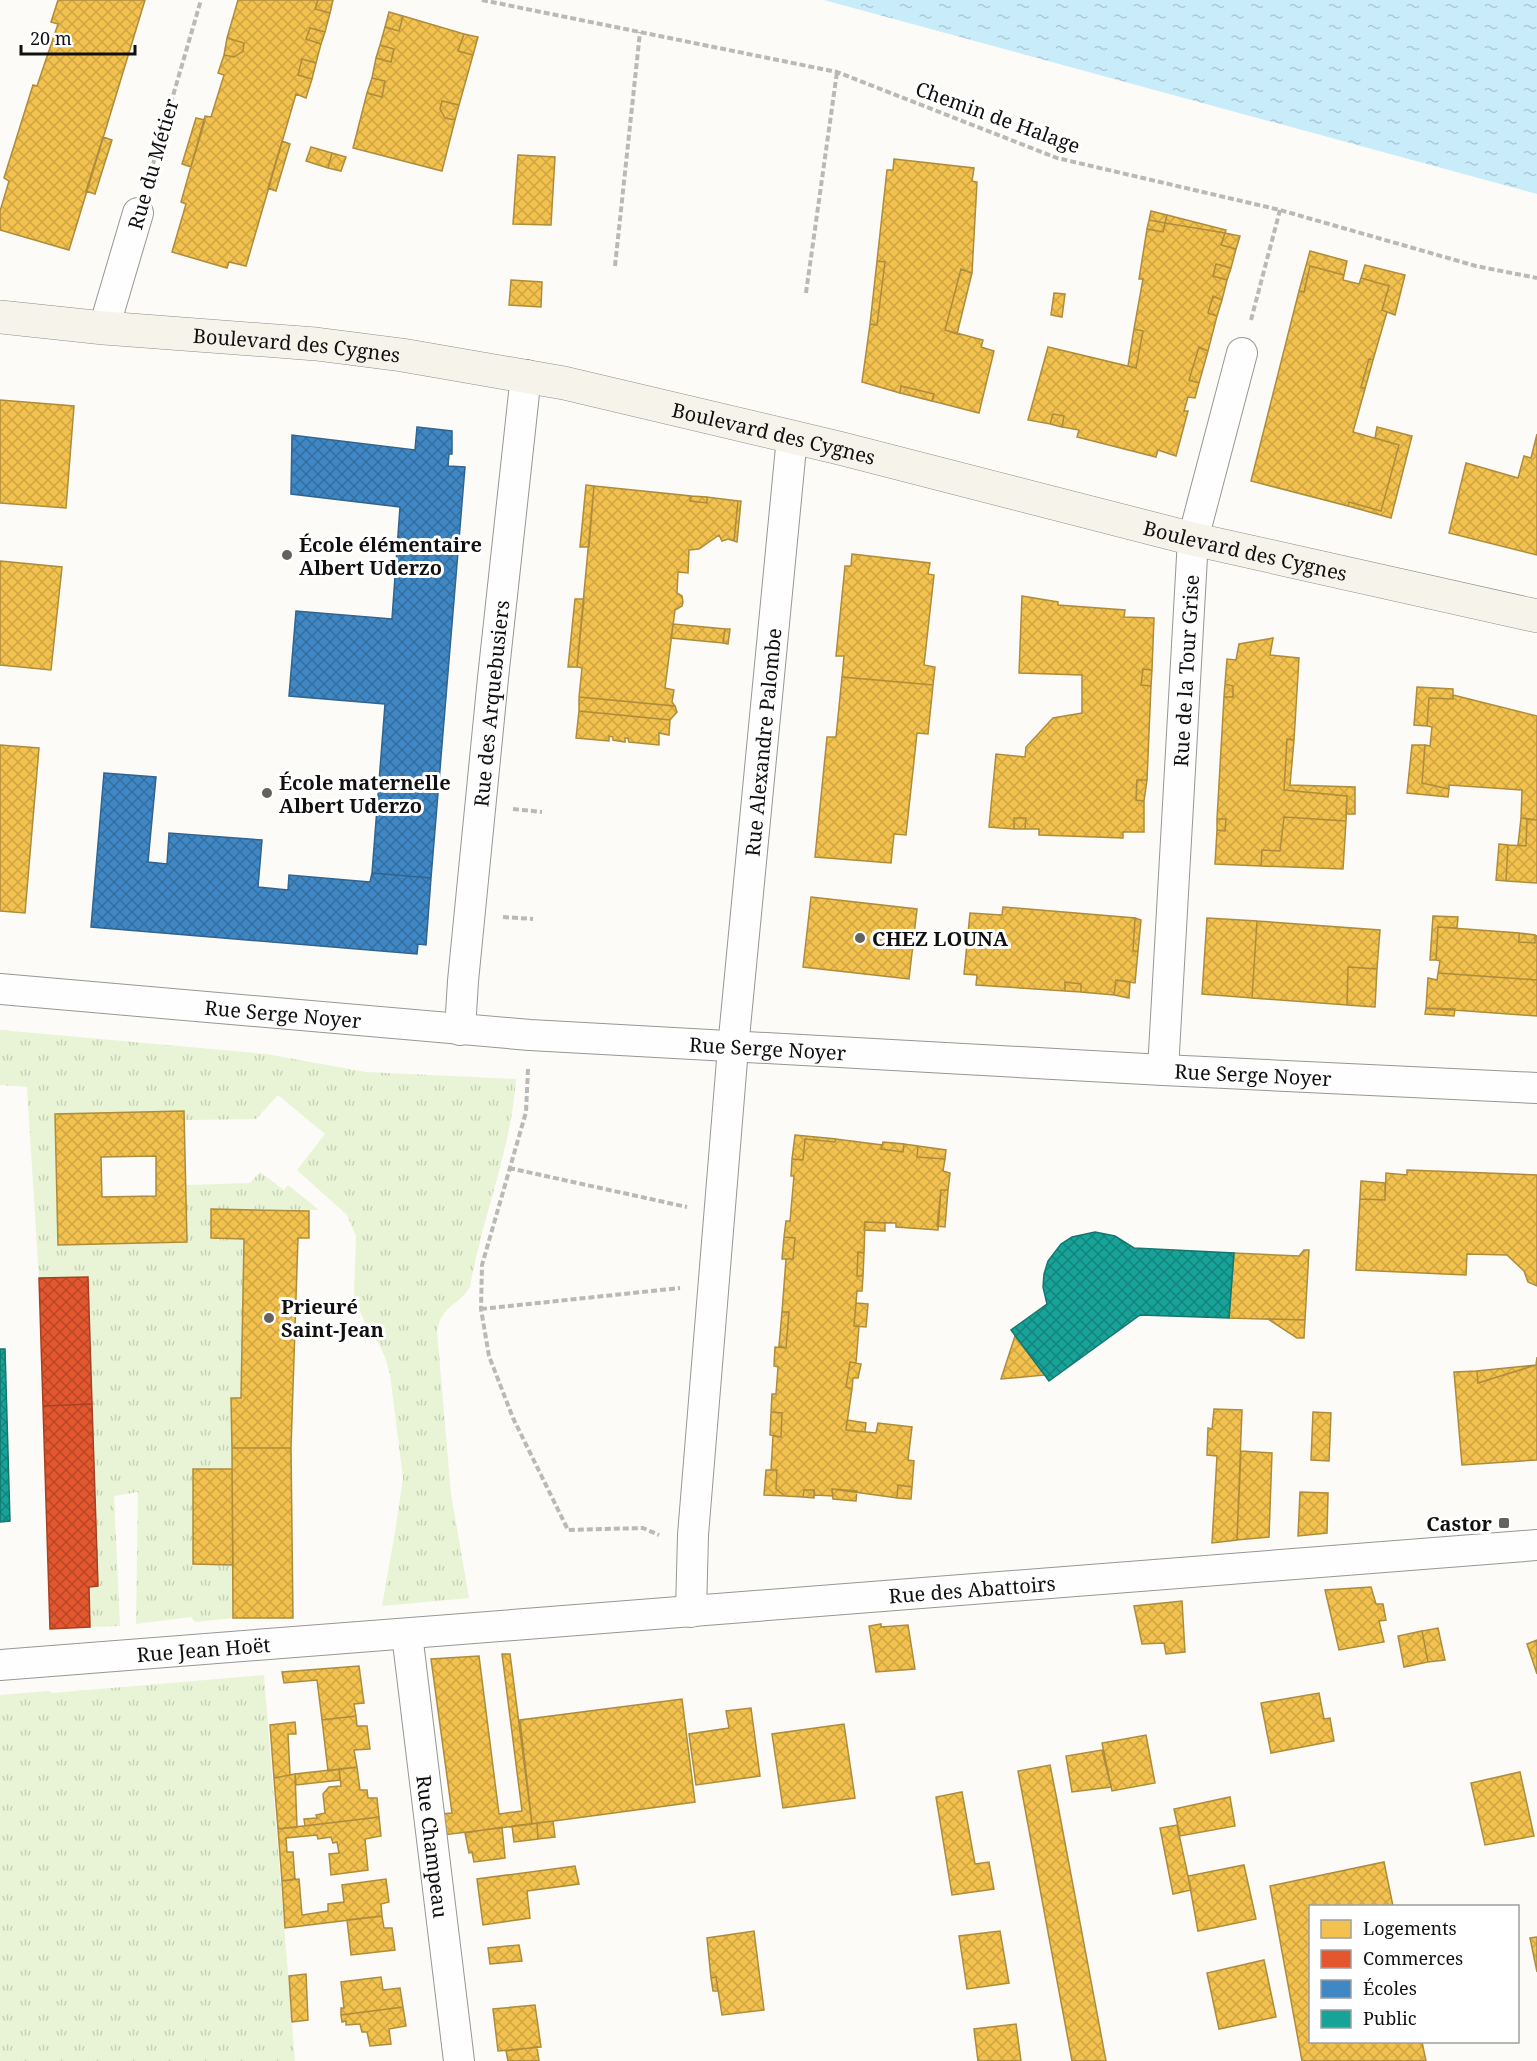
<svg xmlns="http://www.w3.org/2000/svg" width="1537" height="2061" font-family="'Noto Serif',serif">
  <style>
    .grass { fill: url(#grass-tufts) }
    .water { fill: url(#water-ripples) }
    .homes { fill: url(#homes-cross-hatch); stroke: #ae8c3b; stroke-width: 1.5; fill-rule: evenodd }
    .shops { fill: url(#shops-cross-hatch); stroke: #a44225; stroke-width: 1.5 }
    .schools { fill: url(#schools-cross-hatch); stroke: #31648f; stroke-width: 1.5 }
    .public { fill: url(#public-cross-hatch); stroke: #15776f; stroke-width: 1.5 }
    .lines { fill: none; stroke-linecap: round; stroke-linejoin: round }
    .street-casing { stroke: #969694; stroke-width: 32 }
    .secondary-casing { stroke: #8d8c8b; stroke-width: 34 }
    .path { stroke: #b9b9b8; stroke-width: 4; stroke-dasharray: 6 3; stroke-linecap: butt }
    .street { stroke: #fffefe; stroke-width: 30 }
    .secondary { stroke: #f6f3eb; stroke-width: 33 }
    .poi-dot { fill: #636261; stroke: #fff; stroke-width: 2 }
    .labels { text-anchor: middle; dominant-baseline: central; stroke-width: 6; stroke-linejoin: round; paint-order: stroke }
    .street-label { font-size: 20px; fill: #101010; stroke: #fff }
    .poi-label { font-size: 20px; font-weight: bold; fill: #101010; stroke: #fff; text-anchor: start }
  </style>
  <defs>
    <pattern id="grass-tufts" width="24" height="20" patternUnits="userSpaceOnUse" patternTransform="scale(1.5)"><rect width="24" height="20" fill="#e8f4d5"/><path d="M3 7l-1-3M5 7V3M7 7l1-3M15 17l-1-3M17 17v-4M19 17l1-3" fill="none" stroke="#c6d0b6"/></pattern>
    <pattern id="water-ripples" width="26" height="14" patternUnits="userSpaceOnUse" patternTransform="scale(1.5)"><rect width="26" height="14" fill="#c9ecfa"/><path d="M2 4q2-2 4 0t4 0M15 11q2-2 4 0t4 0" fill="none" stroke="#acc9d5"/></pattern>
    <pattern id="homes-cross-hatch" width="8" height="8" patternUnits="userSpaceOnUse" patternTransform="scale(1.5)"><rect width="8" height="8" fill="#f2c14e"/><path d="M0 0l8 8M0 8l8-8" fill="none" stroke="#cea543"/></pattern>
    <pattern id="shops-cross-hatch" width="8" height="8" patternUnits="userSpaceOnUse" patternTransform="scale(1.5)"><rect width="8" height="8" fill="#e4572e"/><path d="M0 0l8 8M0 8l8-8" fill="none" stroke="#b74726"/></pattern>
    <pattern id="schools-cross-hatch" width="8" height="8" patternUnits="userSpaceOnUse" patternTransform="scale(1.5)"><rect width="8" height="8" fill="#3f88c5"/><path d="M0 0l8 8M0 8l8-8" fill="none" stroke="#336e9f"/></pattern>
    <pattern id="public-cross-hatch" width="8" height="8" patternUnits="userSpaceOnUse" patternTransform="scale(1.5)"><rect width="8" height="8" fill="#17a398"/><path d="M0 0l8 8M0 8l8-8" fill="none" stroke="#13837b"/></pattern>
  </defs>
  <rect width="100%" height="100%" fill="#fcfbf7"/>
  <!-- grass -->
  <path class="grass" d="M0,1030l266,24 100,18 150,7c-5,72 -34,138 -46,208 -11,19 -28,17 -33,44l14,163 18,104 -87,8 14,-80 7,-48 -13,-104 -5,-17 -6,-13 -11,-14 -14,-33 2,-61 -9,-21 -50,-45 28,-36 -47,-39 -22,24 -72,1v-9l-129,4 4,130 128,-3 -1,-57 64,-2 10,-11 24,18 4,-5 31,25 -108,-1v29l33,1 -3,159h-10l1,71 -39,1v94l40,1v53l-38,4 -4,-5 -55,7 2,-132 -24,4 6,130 -30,1 -1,-40 9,-1 -10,-309 -49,1 -12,-191 -27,-2z
    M264,1675l31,386h-295v-366l50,-4 2,2z"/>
  <!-- water -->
  <path class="water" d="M824,0h713v194z"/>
  <!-- homes -->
  <path class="homes" d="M58,0h87l-76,250 -69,-20v-19l9,-30 -5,-3 29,-93 4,1 21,-62 -7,-2z
    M238,0h80l-3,9 15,4 -5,19 -15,-4 -4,11 15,5 -5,19 -14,-4 -4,16 14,4 -6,19 -10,-4 -50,172 -17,-4 -2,6 -55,-16 14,-48 -5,-2 24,-86 6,1 13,-42 -6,-2 6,-18 10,2 9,-6 1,-8 -17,-5z
    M318,0h15l-3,13 -15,-4z
    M389,12l14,4 -4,15 -14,-4z
    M403,16l61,18 -6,17 15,4 -14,50 -17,-4 -2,8 5,9 10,2 -13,51 -89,-23 14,-55 15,4 3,-16 -13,-3 4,-20 15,4 3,-13 -14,-4 5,-18 14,4z
    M310,28l15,4 -4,12 -15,-5z
    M464,34l14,3 -5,18 -15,-4z
    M227,38l17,5 -1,8 -9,6 -10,-2z
    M380,45l14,4 -3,13 -15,-4z
    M302,59l14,4 -4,16 -14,-4z
    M372,78l13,3 -3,16 -15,-4z
    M442,101l17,4 -4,15 -10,-2 -5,-9z
    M196,118l9,2 -14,47 -9,-3z
    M103,137l9,3 -17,54 -9,-3z
    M282,141l8,3 -14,47 -8,-3z
    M311,147l21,6 -4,15 -22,-7z
    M332,153l14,4 -5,14 -13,-3z
    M518,155l37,2 -4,68 -38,-1z
    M894,159l80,9 -2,13 5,1 -5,91 -11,-4 -16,61 38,10 -2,7 13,4 -15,62 -47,-12 2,-7 -33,-8 -1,7 -38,-11 8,-58 7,1 8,-63 -8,-1 10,-91h6z
    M1151,211l16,4 -2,8 -16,-3z
    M1167,215l59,15 -1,3 -60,-10z
    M1149,220l16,3 -2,9 -16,-3z
    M1165,223l60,10 -4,12 15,4 -5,19 -15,-4 -3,12 14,4 -5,20 -9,-4 -5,17 9,3 -9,35 -9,-4 -10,33 10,3 -4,15 -7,-1 -4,14h4l-12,45 -18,-6 -2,7 -79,-20 2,-7 -17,-3 2,-11 -11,-2 -3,10 -22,-4 20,-73 88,21 7,-37 -9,-2 9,-50h-4l8,-50 16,3z
    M1225,233l15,3 -4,13 -15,-4z
    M1310,251l37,10 -3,14 -34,-9 -6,26 -5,-1z
    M877,261l8,1 -8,63 -7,-1z
    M1216,264l15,4 -4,12 -14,-4z
    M1365,265l40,10 -10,40 -13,-5 7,-24 -28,-8z
    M1310,266l34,9 -1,5 16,4 2,-6 28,8 -7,24 5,2 -14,48 -4,-1 -8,28 4,2 -12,43 46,13 -18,66 -32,-9 -1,4 -97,-25 48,-190 5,1z
    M961,269l11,4 -15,61 -12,-4z
    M511,280l31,2 -1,25 -32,-2z
    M1054,293l11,1 -3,23 -11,-2z
    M1213,296l9,4 -5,16 -9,-3z
    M1134,329l9,2 -7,37 -8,-2z
    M1199,347l9,4 -9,32 -10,-3z
    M1369,359l4,1 -8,29 -4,-2z
    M901,386l33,8 -2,7 -32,-8z
    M0,400l74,6 -8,102 -66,-5z
    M1053,414l11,2 -2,11 -12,-3z
    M1377,427l35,9 -21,82 -43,-12 1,-4 32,9 18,-66 -24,-7z
    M1537,434v121l-88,-22 17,-70 52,15 6,-22 7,2z
    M586,485l8,1 -5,61h-9z
    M594,486l97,10 -1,5 17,2v-6l31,4 -4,40 -6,-2 -6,2 -3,-6 -20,14 -10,1 -1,23 -10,-1 -1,21 5,3 1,6 -1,4 -7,4 -10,78 9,2 -2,12 3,4 -96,-9 3,-29 -5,-1z
    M691,496l16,1v6l-17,-2z
    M738,501h3l-4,41 -3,-1z
    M852,554l78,9 -2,11 6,1 -10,90 11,2 -2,18 -91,-8 2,-21h-8l9,-90h6z
    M0,561l62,6 -11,103 -51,-5z
    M1022,596l36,6v3l67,5 -1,7 30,1 -2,52 -9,-1 -2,16 10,1 -4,94h-10l-1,20 8,1v31h-21v6l-84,-3v-6h-14l1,-11h-12v11l-25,-2 7,-73 29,3 1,-10 27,-29 29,-5v-38l-63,-2z
    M575,599h9l-7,68h-9z
    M673,624l52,5 -2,14 -52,-5z
    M725,629h5l-2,15 -5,-1z
    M1273,638l-3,17 29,3 -5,82 -7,-1 -3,51 63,6 -1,25 -62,-4 -4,34 -18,-1 -1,16 -46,-2 2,-34 8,1 1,-12h-9l7,-122h9v-11l-8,-2 2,-25 9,1 3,-16z
    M1143,669l9,1 -1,16 -10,-1z
    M842,677l91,8 -5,49 -11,-1 -11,102 -12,-1 -3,29 -76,-6 12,-120h9z
    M1225,684l8,2v11h-9z
    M1417,687l36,2v10l-24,-1 -2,28 -13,-1z
    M1453,695l84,21v104l-16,-2 1,-28 -73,-5v4l-27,-6 3,-38 5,1 2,-19 -5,-1 2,-28 24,1z
    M579,697l96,9 2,6 -7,8 -91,-9z
    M579,711l91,9 -1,15 -10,-2v12l-30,-3 -1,-4h-3v4l-12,-2v-3l-4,-1v5l-33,-3z
    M1287,739l7,1 -4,45 65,2v27h-9l1,-18 -63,-6z
    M0,745l39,3 -14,165 -25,-2z
    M1412,745h13l-3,38 27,6 -1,8 -41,-4z
    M1137,780h10l-3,21 -8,-1z
    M1284,817l62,4 -3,48 -82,-3 1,-16 18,1z
    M1014,818h12l-1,11h-11z
    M1521,818l6,1 -1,27 -8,-1z
    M1217,819h9l-1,12 -8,-1z
    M1527,819l10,1v63l-31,-2 2,-36 18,1z
    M1499,844l9,1 -2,36 -10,-1z
    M811,897l106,12 -8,70 -106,-12z
    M1003,907l132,11 -2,33h5l-3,32 -19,-3 -2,15 -33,-3v-8l-16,-2v9l-89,-6 1,-10 -13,-1 6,-61 32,2z
    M1433,916l25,1 -1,11 -19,-1 -2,33h-6z
    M1135,918l6,2 -3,31h-5z
    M1207,918l50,3 -5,77 -50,-4z
    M1257,921l123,9 -3,39 -29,-2 -1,38 -95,-7z
    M1438,927l81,6v9l16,1v-8l2,1v44l-99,-7 2,-12 -4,-1z
    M1519,933l16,2v8l-16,-1z
    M1348,967l29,2 -2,38 -28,-2z
    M1438,973l99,7v36l-111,-8 2,-30 9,2z
    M1116,980l14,2 -1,16 -15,-3z
    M1065,982l16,2v8l-16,-1z
    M1426,1008l29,1 -1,7 -29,-2z
    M184,1111l3,131 -129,3 -3,-131zM156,1156v40l-54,1 -1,-40z
    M795,1135l41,4 -1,3 -30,-3 -2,21 -11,-1z
    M805,1139l30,3 1,-3 46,6 -1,4 22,3 1,-8 14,2 -1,11 28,2 -2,12 7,2 -2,17h-7l-3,40 -42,-3v-4l-31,-1 -1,31 -6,-1 -1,24h6l-1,15h-5l-3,35h5l-3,37 -6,-1 -4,25 6,2 -6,41 30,3 2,-10 34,4 -4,33 6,1 -2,26 -14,-2 -1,13 -65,-9 1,7 -18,-1 -1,-5h-10l-1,7 -18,-1 -9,-7 1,-19h-6l2,-34 8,1 1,-24 -11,-1 1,-18h4l2,-27 -4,-1 1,-19 11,1 3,-36h-7l4,-53h7l2,-21 -11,-1 2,-16h4l4,-45h-3l1,-17 11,1z
    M883,1142l21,2 -1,8 -22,-3z
    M918,1146l28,4 -1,9 -28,-2z
    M1407,1170l130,5v111l-9,-4 -4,-11 -17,-16 -40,-1 -1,21 -110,-5 4,-71 25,1 1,-27 21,2z
    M1361,1181l24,2v17l-25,-1z
    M941,1190h7l-3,37 -8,-1z
    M211,1209l98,2v27h-11l-7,210h-59l-1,-50h10l3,-159 -33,-1z
    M865,1222l20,1v8l-21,-1z
    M784,1237l11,1 -2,21h-11z
    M1304,1250h5l-4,70 -76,-2 5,-65 65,3z
    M858,1252l6,1 -1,23h-6z
    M856,1303l12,1 -2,23 -12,-1z
    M782,1312h7l-3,36 -7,-2z
    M1268,1319l37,1 -1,18h-7z
    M1015,1336l30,39 -44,4z
    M1537,1357v103l-75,5 -8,-93 23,-1 1,12 58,-18z
    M850,1362l11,2 -3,14h-5l-1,11 -6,-2z
    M1536,1365l-58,18 -1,-12z
    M1214,1409l28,1 -5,130 -25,3 5,-87 -10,-1 1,-27 4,1z
    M771,1412l11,1 -1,24 -11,-2z
    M1313,1412l18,1 -2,48 -18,-1z
    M847,1420l19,3 -1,9 -19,-2z
    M232,1448h59l2,170h-60z
    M1241,1451l31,2 -3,84 -32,3z
    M193,1469h39l1,96 -40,-1z
    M766,1470h11l-1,19 9,7 -21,-1z
    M898,1485l14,2 -1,12 -14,-1z
    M832,1489l25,2 -1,10 -23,-2z
    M804,1490h10v8l-11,-1z
    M1300,1492l28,1 -1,40 -29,3z
    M1371,1587l5,17h7l3,16 -7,1 5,21 -45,8 -14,-60z
    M1182,1601l3,51 -19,2 -2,-11 -22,1 -8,-38z
    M881,1624v3l27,-2 7,44 -39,3 -7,-46z
    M1438,1628l7,32 -17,2 -6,-31z
    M1422,1631l6,31 -24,5 -6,-31z
    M1537,1640v34l-10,-30z
    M502,1654h8l22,170 -89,11 -2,-21 11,-1 -21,-154 48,-3 20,158 23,-3z
    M359,1666l5,37 -10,1 2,12 -34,4 -5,-40 -33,3 -2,-11z
    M1319,1693l5,26 6,-1 4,23 -63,12 -10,-50z
    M682,1699l13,103 -163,22 -12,-104z
    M751,1708l9,68 -64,9 -7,-51 40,-6 -3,-17z
    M356,1716l1,10h10l3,23 -16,1 3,17 -29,4 -6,-51z
    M295,1722l1,12h-8l2,41 -16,3 -4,-53z
    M844,1724l11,74 -72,10 -11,-74z
    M1146,1735l9,48 -43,8 -10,-48z
    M1102,1750l9,37 -39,5 -6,-36z
    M1050,1765l6,30 50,266h-34l-54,-290z
    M357,1767l3,23h7l1,8h9l2,19 -74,9 -1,-7 13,-1 -1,-3 9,-2 -2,-19 6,-7 12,-1 -2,-17z
    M339,1769l1,11 -44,5 -1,-11z
    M1520,1772l14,64 -49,9 -14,-62z
    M295,1774l2,53 -19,2 -4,-51z
    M962,1792l13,72 14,-2 5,27 -42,6 -16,-98z
    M1230,1797l5,29 -55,10 -6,-27z
    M379,1817l2,19 -16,3 3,31 -37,5 -2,-21 10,-1 -2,-11 -4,1 -2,-6 -13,2 -1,-4 -31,3 1,14h6l2,27 -13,2 -4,-52z
    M553,1821l2,16 -17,2 -1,-16z
    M537,1823l1,16 -24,3 -2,-16z
    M1177,1825l14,65 -18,4 -13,-66z
    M502,1827l3,31 -31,4 -2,-10 -3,1 -4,-20z
    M1384,1862l9,44h-83v136h112l4,19h-124l-32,-175z
    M1244,1865l12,54 -58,12 -10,-55z
    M575,1866l4,18 -52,7 3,27 -47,7 -6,-46z
    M299,1879l3,36 26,-4v-7l16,-2 -2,-17 44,-6 3,23 -8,2 1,12 -97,12 -3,-47z
    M382,1916l2,12h8l3,22 -44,5 -4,-35z
    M754,1931l10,79 -42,5 -6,-38 -5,1 -4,-40z
    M1000,1931l9,52 -42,6 -8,-53z
    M1537,1937v35l-7,-34z
    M519,1945l3,16 -32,3 -2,-16z
    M1264,1960l12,57 -57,12 -12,-56z
    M306,1974l2,46 -16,2 -3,-46z
    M381,1977l2,13 17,-2 3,19 -62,8v-7h3l-3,-26z
    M716,1977l2,14h-5l-2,-13z
    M535,2005l6,42 -43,4 -5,-42z
    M403,2007l3,19 -17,3 2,15 -21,2 -3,-14h-5l-2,-8 -14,1v-4l-4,1 -1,-7z
    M1016,2024l5,37h-43l-4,-32z
    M537,2047l2,14h-31l-2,-10z"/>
  <!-- shops -->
  <path class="shops" d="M88,1277l4,127 -49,2 -4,-128z
    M92,1404l6,182 -9,1 1,40 -40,2 -7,-223z"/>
  <!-- schools -->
  <path class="schools" d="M417,427l35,4v23h-3l-1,12 17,1 -34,411 -59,-5 13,-169 -96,-8 7,-85 96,8 8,-112 -109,-13 1,-59 123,15z
    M104,773l52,4 -8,85 19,2 2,-31 93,7 -4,47 30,3 1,-15 81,7 2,-9 59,5 -5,67 -8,-1 -1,10 -326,-27z"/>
  <!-- public -->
  <path class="public" d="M1095,1232l20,4 19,12 100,5 -5,65 -89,-3 -91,66 -38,-51 36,-26 -4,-17 1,-13 4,-13 13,-17 11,-7z
    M0,1349h5l5,172 -10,1z"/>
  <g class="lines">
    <defs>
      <g id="street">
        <path d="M104,328l34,-115"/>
        <path id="s1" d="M0,989l530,46 633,35 374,18"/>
        <path id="s2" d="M460,1030l3,-49 30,-303 33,-303"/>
        <path id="s3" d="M1163,1070l30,-531 49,-186"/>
        <path id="s4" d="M691,1612l2,-77 40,-487 59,-611"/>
        <path id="s5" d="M407,1634l52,427"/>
        <path id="s6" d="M0,1665l1537,-120"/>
      </g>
      <g id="secondary">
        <path id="s7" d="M0,317l104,11 212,16 86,11 162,28 275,65 354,91 344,77"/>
      </g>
    </defs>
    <!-- street casing -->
    <use href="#street" class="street-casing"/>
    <!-- secondary casing -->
    <use href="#secondary" class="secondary-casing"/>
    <!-- path -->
    <path class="path" d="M482,0l355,72 220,86 223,52 196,56 61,12
      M148,181l53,-181
      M615,266l25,-234
      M806,293l31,-221
      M1251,320l29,-110
      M513,809l29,3
      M503,917l30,2
      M528,1069l-2,43 -44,153 -1,44 8,47 24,62 55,112 75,-2 16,7
      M509,1168l178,39
      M481,1309l199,-21"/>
    <!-- street -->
    <use href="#street" class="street"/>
    <!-- secondary -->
    <use href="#secondary" class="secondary"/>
  </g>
  <!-- markers -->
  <g class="poi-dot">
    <circle cx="287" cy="555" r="6"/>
    <circle cx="267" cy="793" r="6"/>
    <circle cx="860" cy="938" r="6"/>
    <circle cx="269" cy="1318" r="6"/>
    <rect x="1498" y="1517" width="12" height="12" rx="3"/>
  </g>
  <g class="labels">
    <!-- street labels -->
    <g class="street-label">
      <text transform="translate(998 117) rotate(20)">Chemin de Halage</text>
      <text transform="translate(153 164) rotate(-74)">Rue du Métier</text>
      <text stroke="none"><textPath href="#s7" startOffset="298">Boulevard des Cygnes</textPath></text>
      <text stroke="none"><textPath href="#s7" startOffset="784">Boulevard des Cygnes</textPath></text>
      <text stroke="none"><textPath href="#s7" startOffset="1270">Boulevard des Cygnes</textPath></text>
      <text stroke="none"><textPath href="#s3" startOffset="400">Rue de la Tour Grise</textPath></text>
      <text stroke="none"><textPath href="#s2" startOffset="328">Rue des Arquebusiers</textPath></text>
      <text stroke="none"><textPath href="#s4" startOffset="873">Rue Alexandre Palombe</textPath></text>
      <text stroke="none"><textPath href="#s1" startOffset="284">Rue Serge Noyer</textPath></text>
      <text stroke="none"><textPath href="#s1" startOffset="770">Rue Serge Noyer</textPath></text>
      <text stroke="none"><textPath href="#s1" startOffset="1256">Rue Serge Noyer</textPath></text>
      <text stroke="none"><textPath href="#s6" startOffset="975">Rue des Abattoirs</textPath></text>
      <text stroke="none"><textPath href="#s6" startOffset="204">Rue Jean Hoët</textPath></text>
      <text stroke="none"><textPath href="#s5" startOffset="214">Rue Champeau</textPath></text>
    </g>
    <!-- poi labels -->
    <g class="poi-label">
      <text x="299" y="544">École élémentaire<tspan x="299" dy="23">Albert Uderzo</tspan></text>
      <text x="279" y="782">École maternelle<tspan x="279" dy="23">Albert Uderzo</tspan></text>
      <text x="872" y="938">CHEZ LOUNA</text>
      <text x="281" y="1306">Prieuré<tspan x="281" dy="23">Saint-Jean</tspan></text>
      <text x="1492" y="1523" text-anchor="end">Castor</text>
    </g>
  </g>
  <!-- legend -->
  <rect x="1309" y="1905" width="210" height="138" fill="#ffffff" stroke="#9f9f9f" stroke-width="1.5"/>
  <rect x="1321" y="1920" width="30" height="18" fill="#f2c14e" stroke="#9f9f9f" stroke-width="1.5"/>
  <text x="1363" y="1935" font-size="18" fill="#101010">Logements</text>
  <rect x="1321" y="1950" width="30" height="18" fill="#e4572e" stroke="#9f9f9f" stroke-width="1.5"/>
  <text x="1363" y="1965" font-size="18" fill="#101010">Commerces</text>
  <rect x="1321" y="1980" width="30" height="18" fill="#3f88c5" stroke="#9f9f9f" stroke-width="1.5"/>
  <text x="1363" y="1995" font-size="18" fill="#101010">Écoles</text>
  <rect x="1321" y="2010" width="30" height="18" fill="#17a398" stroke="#9f9f9f" stroke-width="1.5"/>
  <text x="1363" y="2025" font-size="18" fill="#101010">Public</text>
  <!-- scale -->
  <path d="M21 45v9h114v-9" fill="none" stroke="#101010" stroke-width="3"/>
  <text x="30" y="45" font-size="18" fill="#101010" stroke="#ffffff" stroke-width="4.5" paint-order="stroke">20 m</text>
</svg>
